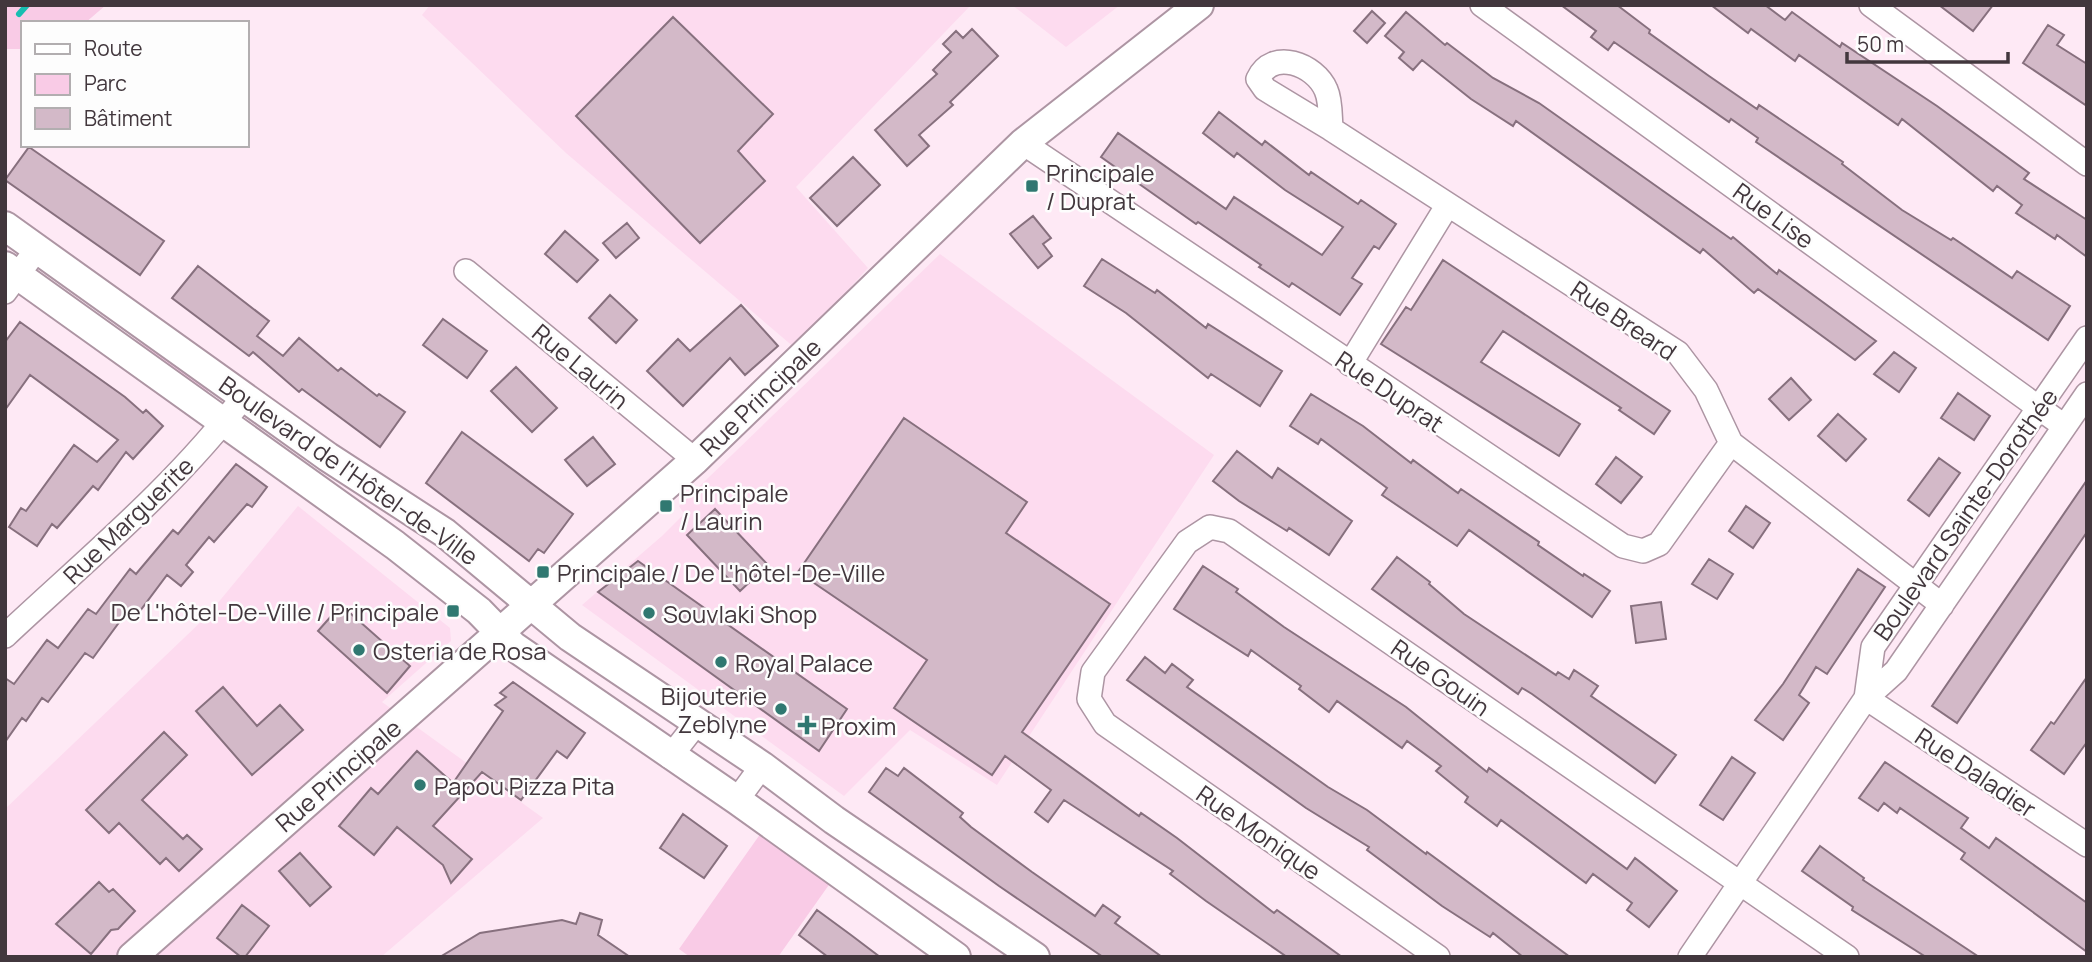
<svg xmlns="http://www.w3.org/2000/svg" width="2092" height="962" font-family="Manrope,sans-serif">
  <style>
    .built { fill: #fddbef }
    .green { fill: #f9cbe6 }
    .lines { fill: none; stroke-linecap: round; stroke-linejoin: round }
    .stream { stroke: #18beb2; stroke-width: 6 }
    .building { fill: #d3b9c8; stroke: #87707e; stroke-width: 2 }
    .minor-casing { stroke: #ad95a3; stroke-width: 26 }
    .tertiary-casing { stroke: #ad95a3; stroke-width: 32 }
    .minor { stroke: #fff; stroke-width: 23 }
    .tertiary { stroke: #fff; stroke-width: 28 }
    .poi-dot { fill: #307871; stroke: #fdfdfd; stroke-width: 2.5 }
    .labels { text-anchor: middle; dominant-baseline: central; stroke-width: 5; stroke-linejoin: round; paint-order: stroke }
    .poi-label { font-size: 24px; fill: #42373d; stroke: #fdfdfd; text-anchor: start }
    .street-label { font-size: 24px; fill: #42373d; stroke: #fdfdfd }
  </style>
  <rect width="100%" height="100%" fill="#fee9f5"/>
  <!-- built -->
  <path class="built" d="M430,5h541l-175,182 72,81 -73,80 -229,-195 -144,-138z
    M1012,5h108l-54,42z
    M940,254l274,201 -217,330 -87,-55 -66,66 -262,-191 80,-69 22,-22 -5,-8z
    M298,506l152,122 1,13 -69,61 161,116 -162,139h-376v-148l202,-193z"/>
  <!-- green -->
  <path class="green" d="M5,5h101l-21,18h-62v26h-18z
    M113,326l99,60 -7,10 -94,-68z
    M768,823l70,49 -60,85h-88l-11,-8z"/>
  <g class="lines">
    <!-- stream -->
    <path class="stream" d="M19,14l8,-9"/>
  </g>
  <!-- building -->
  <path class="building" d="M1561,5h56l33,25 -1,3 60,43 48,33 2,-4 84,57 -1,2 60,46 49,30 2,-2 59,40 5,-7 53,35 -22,34 -292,-198 2,-4 -27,-19 -2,3 -115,-80 -6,8 -17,-13 5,-6z
    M1711,5h54l20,15 7,-8 48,35 2,-4 95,63 92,67 -5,6 63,41v37l-30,-22 -2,4 -39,-26 6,-8 -25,-19 -4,5 -91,-72 -4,6 -99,-70 -4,6 -44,-32 -3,4z
    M1939,5h54l-20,26z
    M1372,11l13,12 -18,20 -13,-12z
    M1406,12l39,33 2,-2 46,35 46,25 192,136 2,-2 44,37 2,-4 97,71 -21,19 -97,-71 -4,4 -51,-44 -3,4 -184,-132 -3,5 -42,-27 -49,-39 -9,10 -14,-12 5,-6 -19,-16z
    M673,17l100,97 -35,37 27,30 -65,62 -124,-127z
    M2048,25l16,10 -7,10 30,19v42l-64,-43z
    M972,29l26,27 -48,46 3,3 -34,30 10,11 -22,20 -32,-36 62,-56 -4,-4 18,-18 -8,-8 13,-13 7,7z
    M1219,112l43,33 3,-4 44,34 2,-3 47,32 3,-4 35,24 -17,25 -5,-3 -22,32 10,6 -22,31 -48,-32 -3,4 -30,-20 2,-2 -63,-43 -2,2 -95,-67 17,-24 108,76 8,-12 88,58 21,-28 -58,-37 -48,-37 -3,4 -31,-24z
    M29,147l135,94 -24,34 -135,-95z
    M853,157l27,28 -43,41 -27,-28z
    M1033,216l18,22 -8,6 9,12 -14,12 -28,-34z
    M627,223l12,15 -23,20 -13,-15z
    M565,231l33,29 -21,22 -32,-28z
    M1102,259l53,34 2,-3 49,38 2,-4 74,47 -22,35 -49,-32 -3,4 -82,-65 -42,-27z
    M1443,260l227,151 -16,23 -35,-24 2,-2 -118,-77 -22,31 99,62 -21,32 -178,-112 25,-37 5,3z
    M198,266l71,55 -12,15 26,20 16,-18 39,33 3,-3 36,28 2,-2 26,18 -25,35 -78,-58 -3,3 -46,-40 -4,4 -77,-58z
    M610,295l27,25 -21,23 -27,-25z
    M741,305l37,41 -33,29 -15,-17 -47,48 -36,-35 31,-32 12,12z
    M443,319l44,32 -20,27 -44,-33z
    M20,322l105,75 18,16 3,-3 17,16 -30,33 -7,-7 -28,38 -5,-4 -36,42 -5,-4 -15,22 -28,-19 12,-19 5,3 48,-66 23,17 21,-22 -88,-65 -25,35v-68z
    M1894,352l22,16 -17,24 -25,-18z
    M516,367l41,41 -25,24 -41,-41z
    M1791,378l20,22 -22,20 -20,-21z
    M1958,393l32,23 -16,24 -33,-22z
    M1311,394l52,32 48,37 2,-3 45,33 3,-4 78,53 -1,3 45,31 1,-2 26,17 -18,26 -123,-87 -12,16 -75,-51 5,-7 -66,-49 -3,5 -28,-18z
    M1838,414l28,25 -20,22 -28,-25z
    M904,418l123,84 -21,31 104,71 -88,128 117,84 2,-3 36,25 97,75 3,-3 65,47h-55l-81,-56 -36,-27 3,-3 -109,-71 -16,22 -13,-10 16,-22 -46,-34 -13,19 -98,-67 33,-48 -129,-88z
    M462,432l111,82 -29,39 -6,-4 -9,12 -103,-78z
    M593,437l22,27 -28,22 -22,-26z
    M1237,451l35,27 6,-10 74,53 -23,34 -40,-27 -2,3 -48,-30 -26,-20z
    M1616,457l26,20 -21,26 -25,-19z
    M1939,458l21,15 -31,43 -21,-16z
    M236,464l31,23 -15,20 -5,-3 -33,38 -5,-5 -23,28 7,7 -12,14 -14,-11 -33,44 -8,-6 -33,45 -8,-5 -37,49 -6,-4 -16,23 -4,-3 -17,24v-64l9,6 33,-44 11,8 30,-39 8,5 34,-45 6,5 37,-44 5,4z
    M2087,480v52l-130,191 -25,-17z
    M1746,506l24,17 -17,25 -24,-17z
    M715,509l53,56 -28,26 -53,-56z
    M1397,557l33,25 -1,2 35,30 92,61 2,-3 11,7 5,-9 24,16 -7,10 85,59 -21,28 -123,-89 -10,-6 -4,6 -146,-105z
    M1709,559l24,15 -16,25 -25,-15z
    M638,561l209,148 -28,42 -221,-159z
    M1203,566l35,23 -2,3 48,35 122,80 81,65 2,-4 138,101 8,-11 42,33 -28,36 -22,-17 5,-7 -39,-29 -7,9 -85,-63 -4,6 -32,-24 3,-5 -32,-26 5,-5 -34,-25 -5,7 -65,-47 -8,11 -30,-23 2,-3 -50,-36 -3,6 -74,-47z
    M1858,569l27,18 -58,87 -11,-7 -17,28 10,8 -26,37 -28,-20 28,-36z
    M1661,602l5,37 -30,4 -5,-37z
    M341,605l69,61 -23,27 -69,-62z
    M1145,657l20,16 7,-9 21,16 -6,7 141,100 39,23 59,44 1,-2 143,105h-47l-30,-24 -3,4 -48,-31 -75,-56 2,-3 -63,-39 -179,-128z
    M2087,677v65l-23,32 -33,-24 20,-28 3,2z
    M513,682l72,51 -18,25 -10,-7 -36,49 -39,-28 -49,54 39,33 -21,24 -8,-18 -46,-38 -23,28 -35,-29 32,-38 7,6 39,-43 36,32 50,-72 -8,-6 11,-8 -6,-4z
    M223,687l34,39 23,-21 23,25 -51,45 -56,-64z
    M164,732l23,23 -45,45 41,39 4,-4 15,14 -23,22 -13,-13 -6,6 -41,-41 -10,10 -23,-23z
    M1732,757l23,16 -32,47 -23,-15z
    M1885,762l83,56 -7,10 28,20 7,-10 91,65v49l-126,-93 4,-6 -65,-45 -3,5 -13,-10 -6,8 -19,-13z
    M886,768l12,8 6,-8 59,45 -3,4 11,10 61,45 63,44 8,-11 17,12 -5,6 47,34h-59l-104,-71 -130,-94z
    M683,814l44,32 -23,32 -44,-30z
    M1820,846l44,32 -1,2 116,77h-53l-74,-47 1,-3 -51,-36z
    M300,853l31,34 -21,19 -31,-35z
    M99,882l10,10 4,-3 22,22 -17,18 -7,1 -20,24 -35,-30z
    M242,905l27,21 -24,31h-4l-24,-19z
    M817,910l34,25 29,22h-52l-29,-22z
    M580,913l22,7 -4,15 32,22h-190l40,-24 82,-13 14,4z"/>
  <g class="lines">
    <defs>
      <path id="minor" d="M1482,5l582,421
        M1871,5l216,159
        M1331,129l-66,-40 -7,-10c14,-31 57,-15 68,11 5,11 4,27 5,39l347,224 28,37 25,53 211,162
        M1023,143l600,403 20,5 16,-7 72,-101
        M466,271l229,189
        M5,292l32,-43
        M1350,364l97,-158
        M5,636c82,-77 171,-150 239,-240
        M1866,698l7,-51 214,-309
        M1866,698l221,147
        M670,757l26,-33
        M737,800l25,-34
        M1438,957l-333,-233 -16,-25 4,-27 94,-130 23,-15 19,4 618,426
        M1690,957l176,-259 30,-27 191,-277"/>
      <path id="tertiary" d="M5,226l323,231 117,76 125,104 192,129 72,54 201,137
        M5,266l390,279 84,66 34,35 224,154 219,157
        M132,957l563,-497 328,-317 176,-138"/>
    </defs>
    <!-- minor casing -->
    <use href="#minor" class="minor-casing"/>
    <!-- tertiary casing -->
    <use href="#tertiary" class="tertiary-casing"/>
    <!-- minor -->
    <use href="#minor" class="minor"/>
    <!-- tertiary -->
    <use href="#tertiary" class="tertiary"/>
  </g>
  <!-- markers -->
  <g class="poi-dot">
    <rect x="1025" y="179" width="14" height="14" rx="3.5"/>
    <rect x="659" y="499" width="14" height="14" rx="3.5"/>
    <rect x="536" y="565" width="14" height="14" rx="3.5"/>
    <rect x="446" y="604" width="14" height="14" rx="3.5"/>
    <circle cx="649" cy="613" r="7"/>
    <circle cx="359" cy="650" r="7"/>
    <circle cx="721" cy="662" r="7"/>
    <circle cx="781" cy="709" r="7"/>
    <path d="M803.5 714.5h7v7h7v7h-7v7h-7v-7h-7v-7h7z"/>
    <circle cx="420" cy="785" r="7"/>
  </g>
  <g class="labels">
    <!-- poi labels -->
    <g class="poi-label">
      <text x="1046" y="172">Principale<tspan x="1046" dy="28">/ Duprat</tspan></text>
      <text x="680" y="492">Principale<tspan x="680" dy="28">/ Laurin</tspan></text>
      <text x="557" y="572">Principale / De L'hôtel-De-Ville</text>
      <text x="439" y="611" text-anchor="end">De L'hôtel-De-Ville / Principale</text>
      <text x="663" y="613">Souvlaki Shop</text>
      <text x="373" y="650">Osteria de Rosa</text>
      <text x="735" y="662">Royal Palace</text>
      <text x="767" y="695" text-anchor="end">Bijouterie<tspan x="767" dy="28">Zeblyne</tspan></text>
      <text x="821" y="725">Proxim</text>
      <text x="434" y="785">Papou Pizza Pita</text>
    </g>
    <!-- street labels -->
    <g class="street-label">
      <text transform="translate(1774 215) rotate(36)">Rue Lise</text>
      <text transform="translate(1624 320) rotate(34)">Rue Breard</text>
      <text transform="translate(581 366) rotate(40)">Rue Laurin</text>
      <text transform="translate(1390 391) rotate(34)">Rue Duprat</text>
      <text transform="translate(760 397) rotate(-44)">Rue Principale</text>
      <text transform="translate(349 470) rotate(35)">Boulevard de l'Hôtel-de-Ville</text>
      <text transform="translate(1965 514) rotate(-55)">Boulevard Sainte-Dorothée</text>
      <text transform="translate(128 520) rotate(-44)">Rue Marguerite</text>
      <text transform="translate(1441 677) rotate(35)">Rue Gouin</text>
      <text transform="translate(1976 772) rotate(34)">Rue Daladier</text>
      <text transform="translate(338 775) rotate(-41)">Rue Principale</text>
      <text transform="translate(1259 832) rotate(35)">Rue Monique</text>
    </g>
  </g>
  <!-- border -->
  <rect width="2092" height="962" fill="none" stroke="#42373d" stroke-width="14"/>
  <!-- legend -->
  <rect x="21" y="21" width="228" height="126" fill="#fdfdfd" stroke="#b2aeb0" stroke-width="2"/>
  <rect x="35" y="44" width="35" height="10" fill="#ffffff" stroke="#b2aeb0" stroke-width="2"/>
  <text x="84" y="56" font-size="21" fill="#42373d">Route</text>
  <rect x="35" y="74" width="35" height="21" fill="#f9cbe6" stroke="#b2aeb0" stroke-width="2"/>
  <text x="84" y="91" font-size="21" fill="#42373d">Parc</text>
  <rect x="35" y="108" width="35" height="21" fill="#d3b9c8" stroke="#b2aeb0" stroke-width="2"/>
  <text x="84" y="126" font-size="21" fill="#42373d">Bâtiment</text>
  <!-- scale -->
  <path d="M1847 52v10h161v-10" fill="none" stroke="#42373d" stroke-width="3.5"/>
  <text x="1857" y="52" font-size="21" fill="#42373d" stroke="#fdfdfd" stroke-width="5" paint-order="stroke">50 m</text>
</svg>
